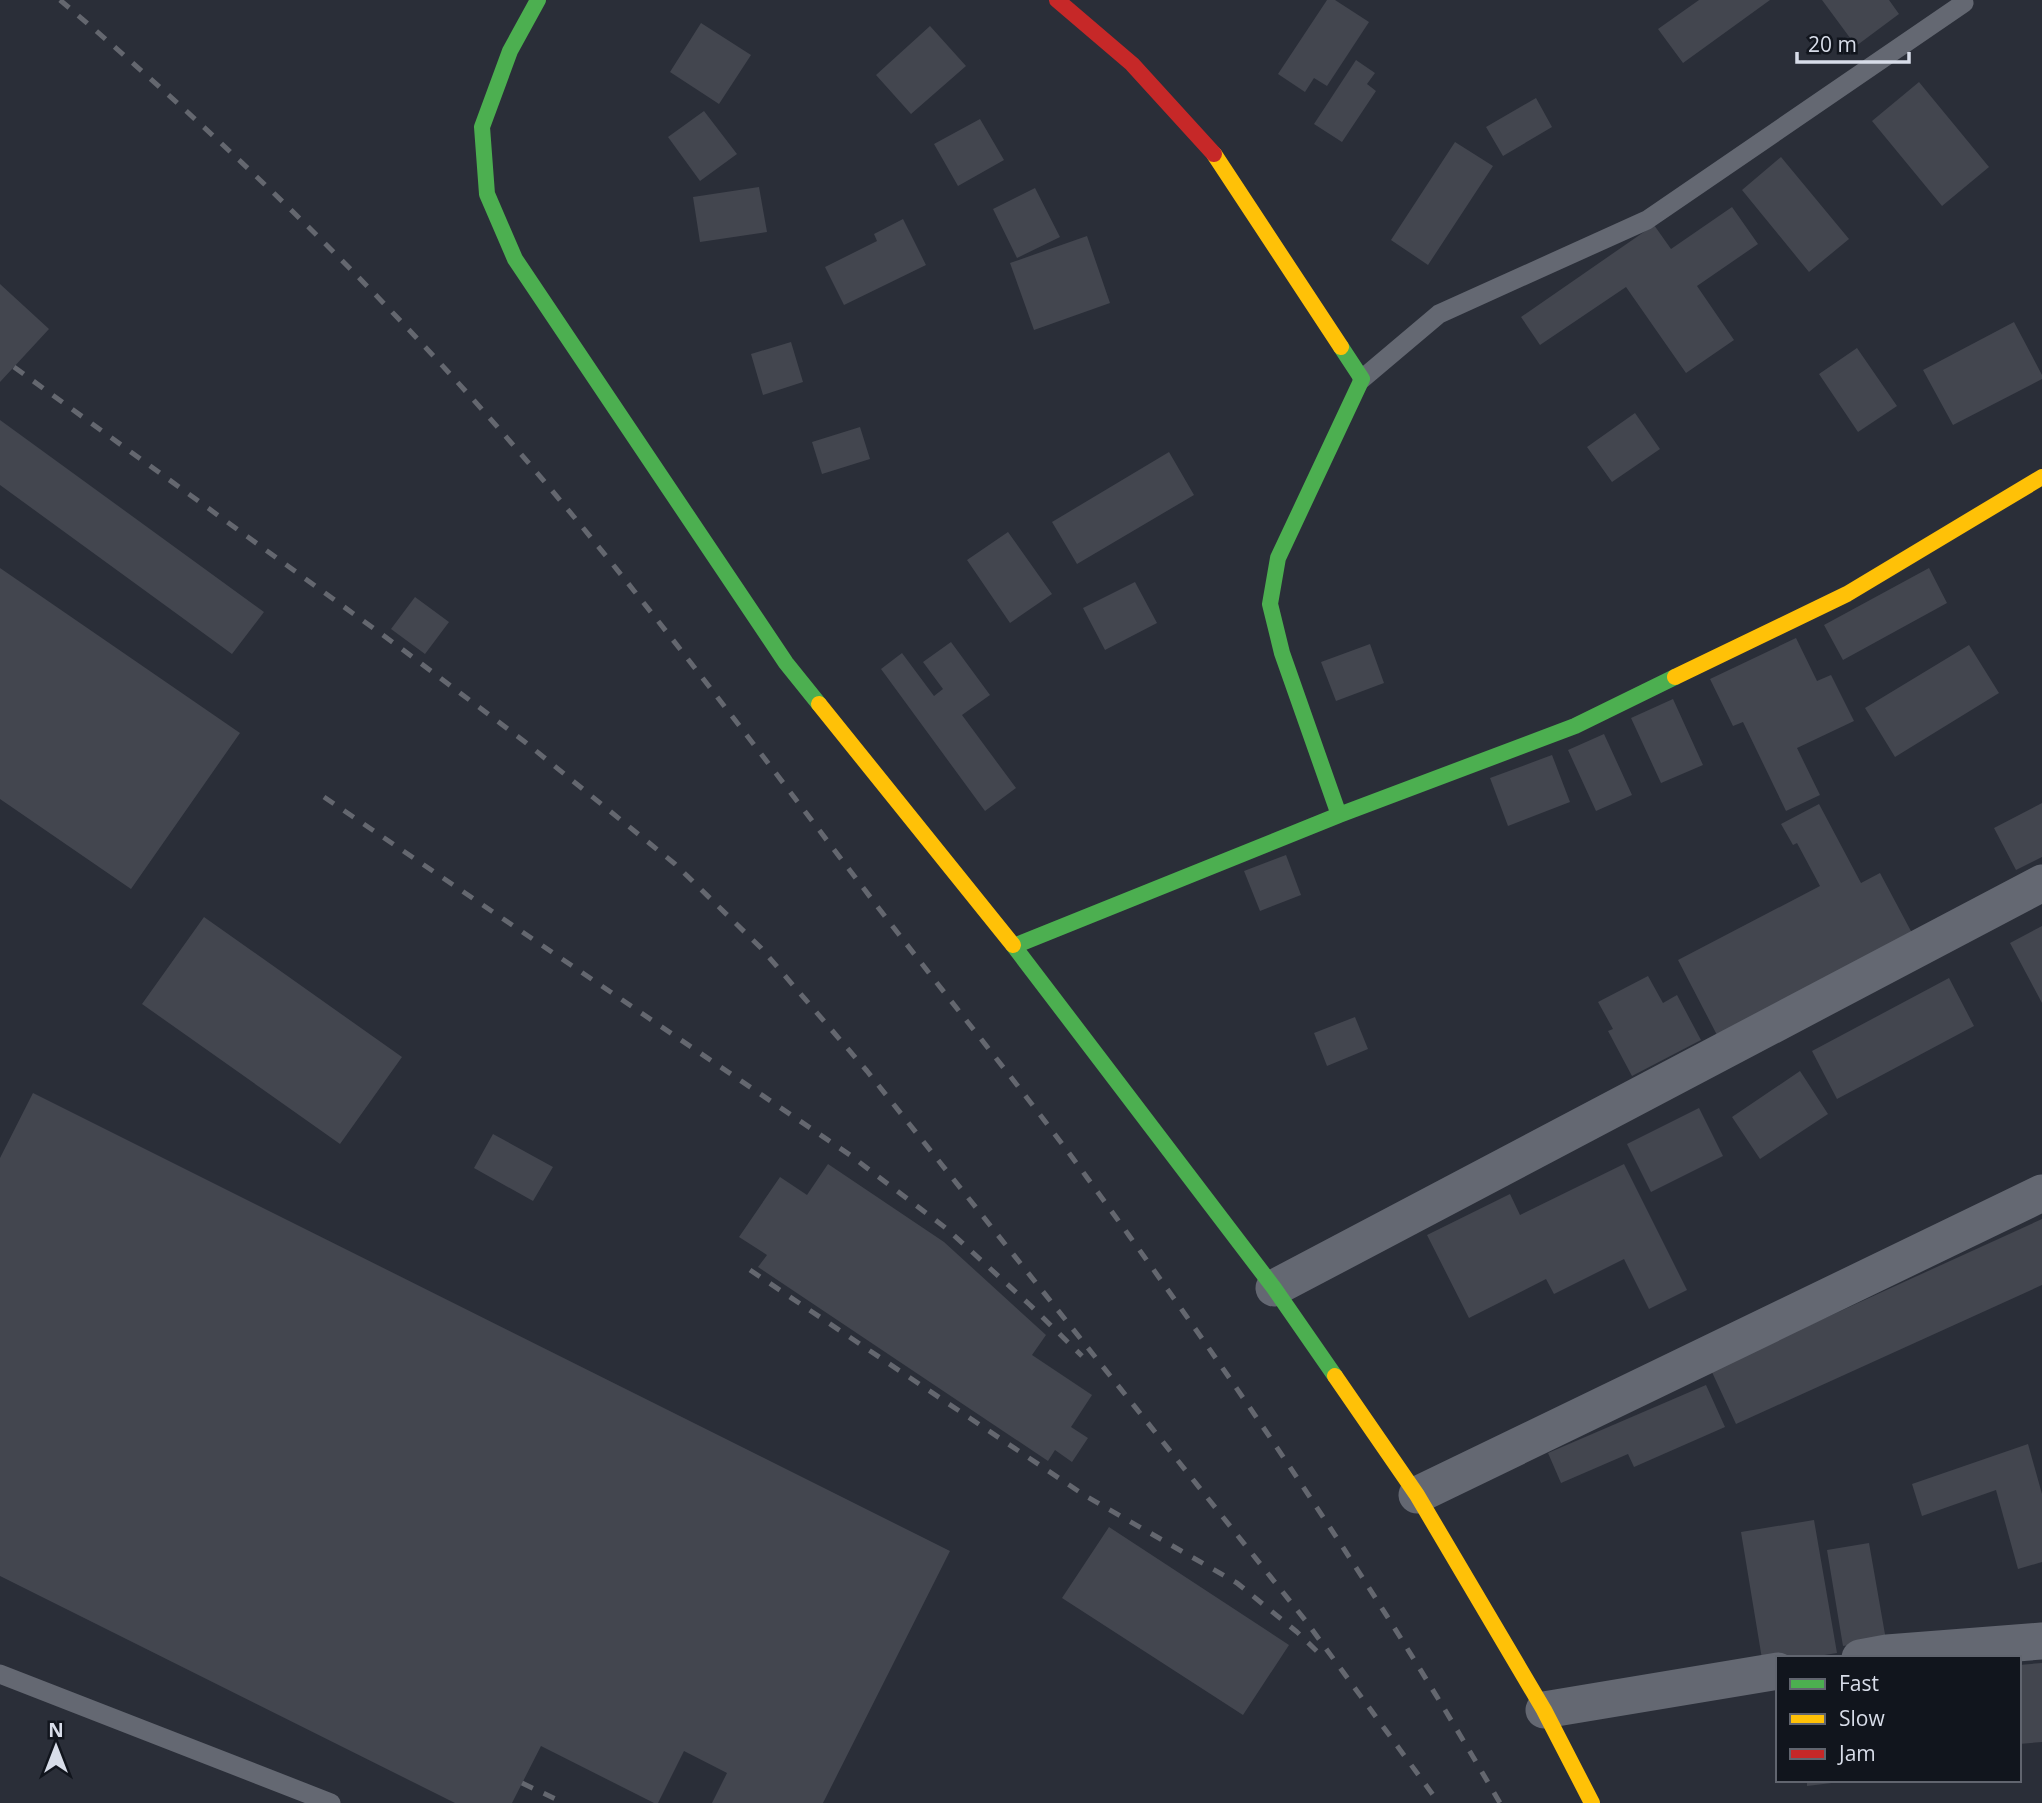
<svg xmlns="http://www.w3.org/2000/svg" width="2042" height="1803" font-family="'Open Sans',sans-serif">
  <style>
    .building { fill: #43464f }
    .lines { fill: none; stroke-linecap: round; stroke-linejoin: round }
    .lane { stroke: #646872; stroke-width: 19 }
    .street { stroke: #646872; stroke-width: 37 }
    .fast { stroke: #4caf50; stroke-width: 16 }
    .slow { stroke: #ffc107; stroke-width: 16 }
    .jam { stroke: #c62828; stroke-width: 16 }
    .rail { stroke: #64676f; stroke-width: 5; stroke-dasharray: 12 12; stroke-linecap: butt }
  </style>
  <rect width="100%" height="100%" fill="#2a2e38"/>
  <!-- building -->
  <path class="building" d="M1327,0h8l34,22 -42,64 -13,-8 -9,14 -27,-18z
    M1699,0h71l-87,63 -25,-34z
    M1822,0h67l10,14 -43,32z
    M701,23l50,32 -32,49 -49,-32z
    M930,26l36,40 -55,48 -35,-39z
    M1356,60l19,13 -8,11 9,7 -34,51 -28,-18z
    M1919,82l70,85 -47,39 -70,-85z
    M1536,98l16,29 -49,29 -17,-29z
    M704,111l33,43 -37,27 -32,-44z
    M980,119l24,41 -46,26 -24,-42z
    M1455,142l38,24 -65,99 -37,-25z
    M1781,157l68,82 -40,33 -67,-82z
    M759,187l8,45 -67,10 -7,-45z
    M1035,188l25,49 -43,21 -24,-49z
    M1732,207l26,37 -61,42 37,54 -48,33 -60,-86 -86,58 -19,-28 133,-92 17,24z
    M903,219l23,46 -82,40 -19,-38 52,-26 -3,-7z
    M1087,236l23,67 -76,27 -24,-67z
    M0,284l49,45 -49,53z
    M2014,322l28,53v4l-89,46 -30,-55z
    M791,342l12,40 -40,13 -12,-41z
    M1857,348l40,58 -39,26 -39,-58z
    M1635,413l25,36 -48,33 -25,-35z
    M0,420l264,192 -32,42 -232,-169z
    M860,427l10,32 -48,15 -10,-32z
    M1169,452l25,43 -117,69 -25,-42z
    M1008,532l44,62 -42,29 -43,-63z
    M0,568l240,165 -109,156 -131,-90z
    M1929,568l18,35 -104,57 -19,-35z
    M1135,582l22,41 -52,27 -22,-42z
    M415,597l34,25 -24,32 -34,-25z
    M1796,638l21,43 14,-6 23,46 -57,27 23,47 -34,16 -43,-89 -10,4 -23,-47z
    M951,642l39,53 -28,20 54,73 -31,23 -104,-142 21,-16 32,43 9,-7 -20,-27z
    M1370,644l14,39 -48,18 -15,-39z
    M1969,645l30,48 -104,64 -30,-49z
    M1673,699l30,66 -42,18 -30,-65z
    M1604,734l28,61 -36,16 -28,-61z
    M1552,755l18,47 -62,24 -18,-48z
    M2042,803v54l-26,13 -22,-42z
    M1819,804l42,79 19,-10 32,60 -195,102 -39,-75 142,-74 -23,-43 -4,2 -12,-21z
    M1286,855l15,40 -41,16 -16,-40z
    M204,917l198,140 -62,87 -198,-140z
    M2042,926v77l-32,-60z
    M1648,976l15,27 14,-8 24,45 -69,36 -24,-45 5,-2 -15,-27z
    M1949,978l25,48 -137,73 -25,-48z
    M1355,1017l13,32 -41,17 -13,-33z
    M1800,1071l28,43 -68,45 -28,-42z
    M33,1093l917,458 -127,252h-111l15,-30 -43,-22 -26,52h-4l-113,-57 -29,57h-57l-455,-227v-418z
    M1699,1108l24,48 -72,36 -24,-48z
    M493,1134l60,33 -20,34 -59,-33z
    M828,1164l116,78 102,93 -14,20 60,40 -21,32 17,11 -16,24 -17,-12 -7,11 -290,-194 9,-12 -28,-18 41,-60 27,18z
    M1624,1164l63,126 -38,19 -25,-50 -70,35 -8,-15 -77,39 -42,-83 83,-41 10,21z
    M2042,1219v66l-306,139 -25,-54z
    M1706,1385l19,42 -91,40 -6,-13 -67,29 -13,-30z
    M2028,1444l14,50v68l-24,7 -22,-79 -74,26 -10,-32z
    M1814,1520l23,133 -31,5h-28l-15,7 -22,-133z
    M1109,1527l180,118 -46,70 -181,-117z
    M1869,1543l17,97 -43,6 -16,-96z
    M2042,1663v79l-23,2v-79z
    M1807,1780h32l1,2 -33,4z"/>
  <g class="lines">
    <!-- lane -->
    <path class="lane" d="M1362,379l77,-65 208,-94 317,-217
      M0,1674l331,129"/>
    <!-- street -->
    <path class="street" d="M1274,1288l768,-405
      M1417,1495l625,-302
      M1860,1658l27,-5 155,-12
      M1544,1710l234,-39"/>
    <!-- fast -->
    <path class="fast" d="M538,0l-28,51 -28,76 5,67 28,65 271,404 33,41
      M1339,815l-57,-162 -12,-49 8,-46 84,-179 -21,-32
      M1013,945l261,343 61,88
      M1014,946l325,-131 236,-89 100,-49"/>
    <!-- slow -->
    <path class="slow" d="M1214,154l127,193
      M1675,677l172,-83 195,-117
      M819,704l194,241
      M1335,1376l82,119 127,215 48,93"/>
    <!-- jam -->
    <path class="jam" d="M1057,0l75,64 82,90"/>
    <!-- rail -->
    <path class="rail" d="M60,0c145,123 283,255 410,396 148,165 279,343 414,519 66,86 135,170 199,257 149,204 291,413 417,631
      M14,367l388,282 123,93 150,122 86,84 106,123 438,549 134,183
      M324,797l526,358 97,74 83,76 52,51
      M750,1270l334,225 153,88 60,49 28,27
      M522,1783l42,20"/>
  </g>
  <!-- legend -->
  <rect x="1776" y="1656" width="245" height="126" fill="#11151d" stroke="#61656f" stroke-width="2"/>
  <rect x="1790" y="1679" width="35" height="10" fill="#4caf50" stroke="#61656f" stroke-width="2"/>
  <text x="1839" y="1691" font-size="21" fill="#d8dde9">Fast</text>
  <rect x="1790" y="1714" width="35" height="10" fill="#ffc107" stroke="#61656f" stroke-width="2"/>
  <text x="1839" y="1726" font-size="21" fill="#d8dde9">Slow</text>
  <rect x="1790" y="1749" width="35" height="10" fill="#c62828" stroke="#61656f" stroke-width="2"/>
  <text x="1839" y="1761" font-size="21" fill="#d8dde9">Jam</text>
  <!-- north arrow -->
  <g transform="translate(56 1747)" stroke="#11151d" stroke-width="5" paint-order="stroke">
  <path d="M0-5L12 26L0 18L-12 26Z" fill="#d8dde9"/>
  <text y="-10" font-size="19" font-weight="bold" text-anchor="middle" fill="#d8dde9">N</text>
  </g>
  <!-- scale -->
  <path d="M1797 52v10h112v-10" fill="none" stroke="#d8dde9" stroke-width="3.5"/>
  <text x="1808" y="52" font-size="21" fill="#d8dde9" stroke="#11151d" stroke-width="5" paint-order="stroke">20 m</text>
</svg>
